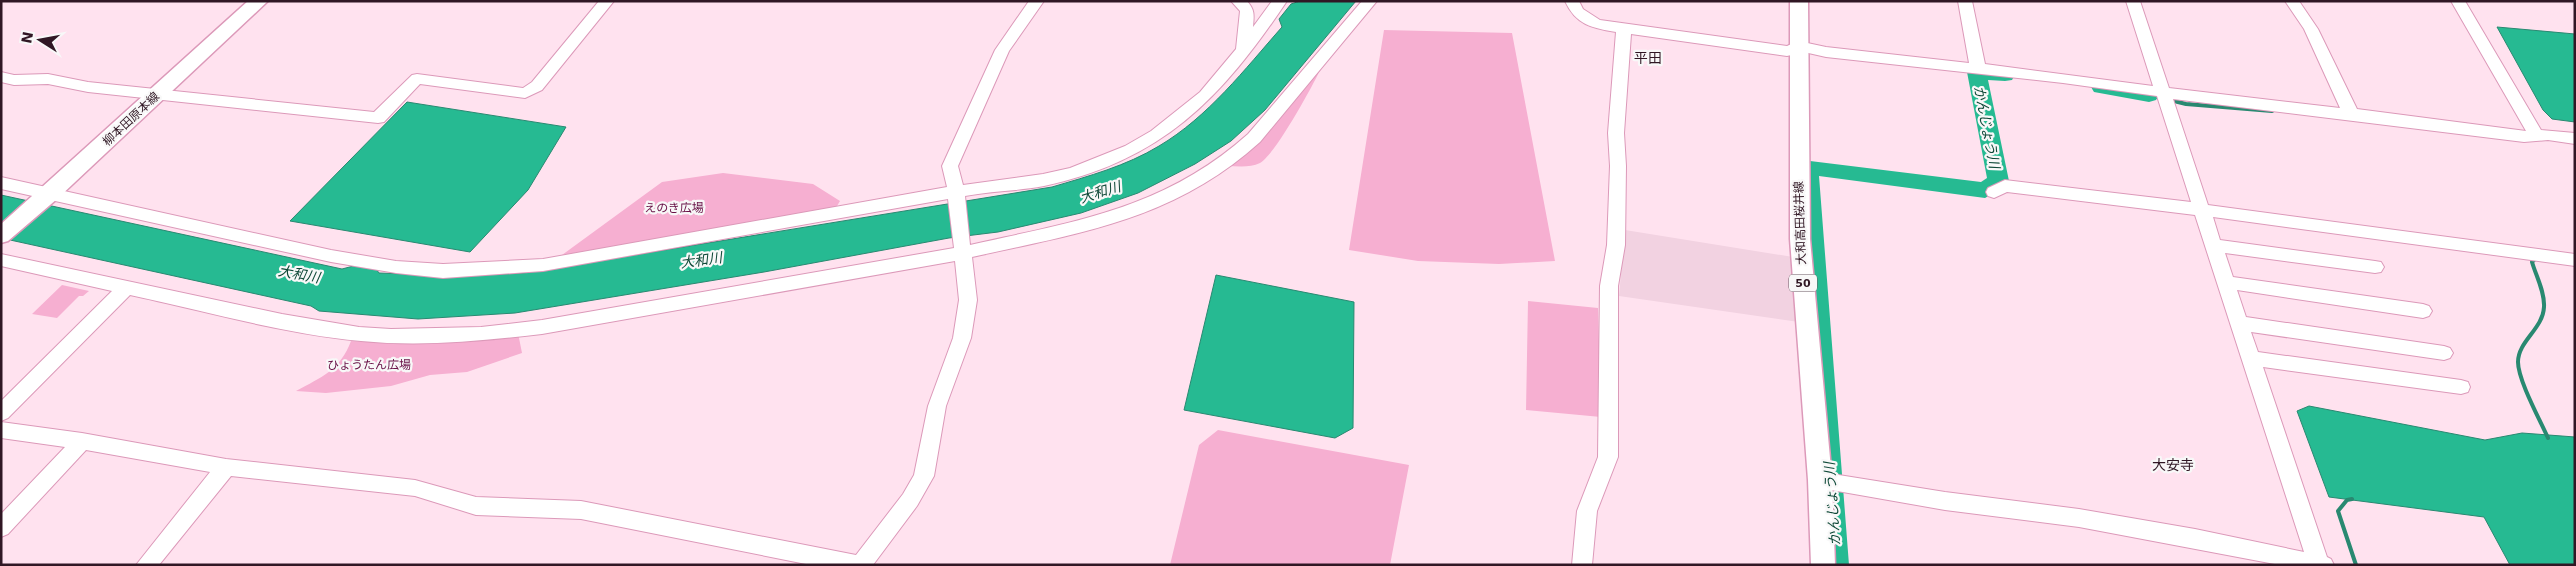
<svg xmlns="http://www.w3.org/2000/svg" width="2576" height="566" font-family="'DejaVu Sans','Noto Sans JP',sans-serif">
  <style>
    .built { fill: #f2d2e1 }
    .green { fill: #f6afd1 }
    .water { fill: #26ba92; stroke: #298971 }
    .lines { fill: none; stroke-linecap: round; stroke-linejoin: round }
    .stream { stroke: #298971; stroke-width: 4 }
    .river { fill: #26ba92; fill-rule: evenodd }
    .minor-casing { stroke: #dc99b9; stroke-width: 2 }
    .major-casing { stroke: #dc99b9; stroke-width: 3 }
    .minor { fill: #fff; fill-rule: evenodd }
    .major { fill: #fff; fill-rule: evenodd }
    .labels { text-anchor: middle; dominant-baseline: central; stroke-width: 4.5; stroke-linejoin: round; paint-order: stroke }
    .shield { fill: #f8f8f8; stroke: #6c5a64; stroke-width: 1 }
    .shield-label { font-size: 11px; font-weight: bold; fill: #301724 }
    .street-label { font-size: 12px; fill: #301724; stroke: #f8f8f8 }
    .park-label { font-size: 12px; fill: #681046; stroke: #f8f8f8 }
    .neighbourhood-label { font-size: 14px; fill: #301724; stroke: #f8f8f8 }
    .water-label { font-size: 14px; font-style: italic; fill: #0f4938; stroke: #f8f8f8 }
  </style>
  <rect width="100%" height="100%" fill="#ffe2ef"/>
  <!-- built -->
  <path class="built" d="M1625,230l168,27 6,65 -180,-26z"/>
  <!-- green -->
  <path class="green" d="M1384,30l128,3 43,228 -56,3 -81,-3 -69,-11z
    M1322,66c-8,18 -47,89 -62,97 -10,5 -23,3 -34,3z
    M723,173l90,11 27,17 -3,5 9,2 -284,47 100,-73z
    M62,285l27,6 -6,5h-4l-22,22 -25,-4z
    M1528,301l70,7 3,109 -75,-7z
    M518,333l4,20 -55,19 -37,3 -39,11 -65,7 -30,-2c26,-14 44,-21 55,-50l32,1z
    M1218,430l191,35 -19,100h-220l29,-120z"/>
  <!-- water -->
  <path class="water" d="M1300,1h56l-91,109 -34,31 -36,23 -57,29 -57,20 -83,19 -49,6 -185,34 -249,41 -97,6 -99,-8 -8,-5 -310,-68v-43l341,74 19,-5 13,2 5,7 84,3 60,-3 529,-86c37,-11 74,-21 107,-41 49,-29 86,-77 123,-119l-3,-8 12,-15z
    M2497,27l78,7v88l-23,-3 -9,-9z
    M407,102l159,25 -38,63 -58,62 -180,-31z
    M1216,275l138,27 -1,126 -18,10 -151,-28z
    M2309,406l176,34 37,-7 53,4v128h-65l-26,-48 -155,-20 -32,-86z"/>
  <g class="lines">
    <!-- stream -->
    <path class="stream" d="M2149,95l12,3
      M2170,100l16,4 86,7
      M2535,259l-3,3c4,14 13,30 12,45 -1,22 -26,34 -26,55 0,18 22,58 30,76
      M2352,499l-5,1 -9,11 18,54"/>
    <!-- river -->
    <path class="river" d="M1977,66l35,4 3,5 -3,5 -7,1 -17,-1 21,101 -4,5 -20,12 -166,-22 30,389h-26l-26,-383 6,-19 7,-2 171,21 6,-4 -20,-106 3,-5z
      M2101,80l48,8 7,2 3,5 -3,5 -7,2 -55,-10 -3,-5 3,-5z"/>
    <defs>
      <path id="minor" d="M599,1h15l-72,89 -17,8 -105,-14 -36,38 -6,1 -290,-31 -40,-8 -34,1 -13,-3v-10l13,3 34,-1 40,8 286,30 38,-37 5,-1 106,14 9,-6z
        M1029,1h15l-35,50 -51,115 5,19 80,-11 27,-6 55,-22 26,-15 49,-39 36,-43 4,-38 -9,-10h16c8,9 7,14 6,26l19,-26h15c-65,97 -125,160 -243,185 -26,5 -53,5 -79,10l5,49c106,-24 194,-36 278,-111l114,-133h15l-117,141c-86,78 -180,91 -288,115l5,43 -6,38 -25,68 -12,70 -17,30 -44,59h-62l-230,-46 -105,-4 -61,-19 -184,-20 -72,89h-23l74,-93 -124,-22 -78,84 -7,3v-23l64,-67 -64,-9v-16l81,11 144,26 189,21 61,17 105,4 275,54 47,-61 11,-19 14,-69 25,-68 6,-38 -4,-39 -413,73c-60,7 -121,13 -181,7 -78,-7 -155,-30 -231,-46l-122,123 -7,3v-20l111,-110 -111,-25v-12l281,60 77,13 32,2 90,-2 61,-7 412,-72 -6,-49 -405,72 -100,7 -47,-5 -65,-11 -330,-73v-12l330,73 65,11 47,3 100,-5 404,-72 -5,-21 53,-116z
        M1565,1h14l4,8 17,11 187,26 11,-5 28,6 143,16 -11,-62h14l13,63 168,22 -27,-85h14l29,87 171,20 -36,-79 -19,-28h14l19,28 39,80 169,22 -75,-130h14l76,129 34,3v11l-27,-4 -24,2 -351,-43 35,106 367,49v12l-362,-49 7,23 155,21 6,1 3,5 -3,5 -6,1 -150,-20 8,24 190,27 6,2 3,5 -3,5 -6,2 -186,-28 9,27 198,29 6,2 3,5 -3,5 -6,2 -193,-28 7,20 203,28 7,2 2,5 -2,5 -7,2 -198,-27 64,190 4,2 3,6h-54l-201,-38 -134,-17 -125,-22 -7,-2 -3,-6 3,-6 7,-2 125,20 134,17 116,20 109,23 -109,-337 -188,-23 -13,6 -6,-2 -2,-4 2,-4 17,-8 186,22 -34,-106 -94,-13 -237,-26 -22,-5 -17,4 -156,-22 -7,99 2,33 -1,79 -7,41v171l-21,54 -5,54h-20l5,-54 21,-54 2,-171 7,-41 3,-79 -2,-33 8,-101c-24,-4 -40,-7 -51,-31z"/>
      <path id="major" d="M248,1h20l-211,198 -49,42 -7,2v-19z
        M1790,1h18l2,238 22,241 3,85h-24l-3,-85 -18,-241z"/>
    </defs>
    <!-- minor casing -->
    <use href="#minor" class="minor-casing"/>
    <!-- major casing -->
    <use href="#major" class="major-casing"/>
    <!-- minor -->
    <use href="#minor" class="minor"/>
    <!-- major -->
    <use href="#major" class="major"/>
  </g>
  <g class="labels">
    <!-- shield labels -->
    <rect class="shield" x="1789" y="274.5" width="28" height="17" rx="4"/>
    <g class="shield-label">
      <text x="1803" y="283">50</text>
    </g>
    <!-- street labels -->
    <g class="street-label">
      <text transform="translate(131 119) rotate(-43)">柳本田原本線</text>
      <text transform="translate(1800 223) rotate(-92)">大和高田桜井線</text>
    </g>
    <!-- park labels -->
    <g class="park-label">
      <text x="674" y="208">えのき広場</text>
      <text x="369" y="365">ひょうたん広場</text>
    </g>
    <!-- neighbourhood labels -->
    <g class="neighbourhood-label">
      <text x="1648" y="58">平田</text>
      <text x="2173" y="465">大安寺</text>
    </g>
    <!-- water labels -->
    <g class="water-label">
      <text transform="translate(1987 127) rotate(79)">かんじょう川</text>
      <text transform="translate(1100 192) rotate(-17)">大和川</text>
      <text transform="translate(701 260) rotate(-8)">大和川</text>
      <text transform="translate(299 274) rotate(10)">大和川</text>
      <text transform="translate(1832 504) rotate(-94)">かんじょう川</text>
    </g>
  </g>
  <!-- border -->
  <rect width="2576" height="566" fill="none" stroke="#301724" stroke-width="5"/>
  <!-- north arrow -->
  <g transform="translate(40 40) rotate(281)" stroke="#f8f8f8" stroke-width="4" paint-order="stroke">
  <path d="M0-4L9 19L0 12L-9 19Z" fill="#301724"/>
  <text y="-8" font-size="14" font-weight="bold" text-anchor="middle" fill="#301724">N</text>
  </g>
</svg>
